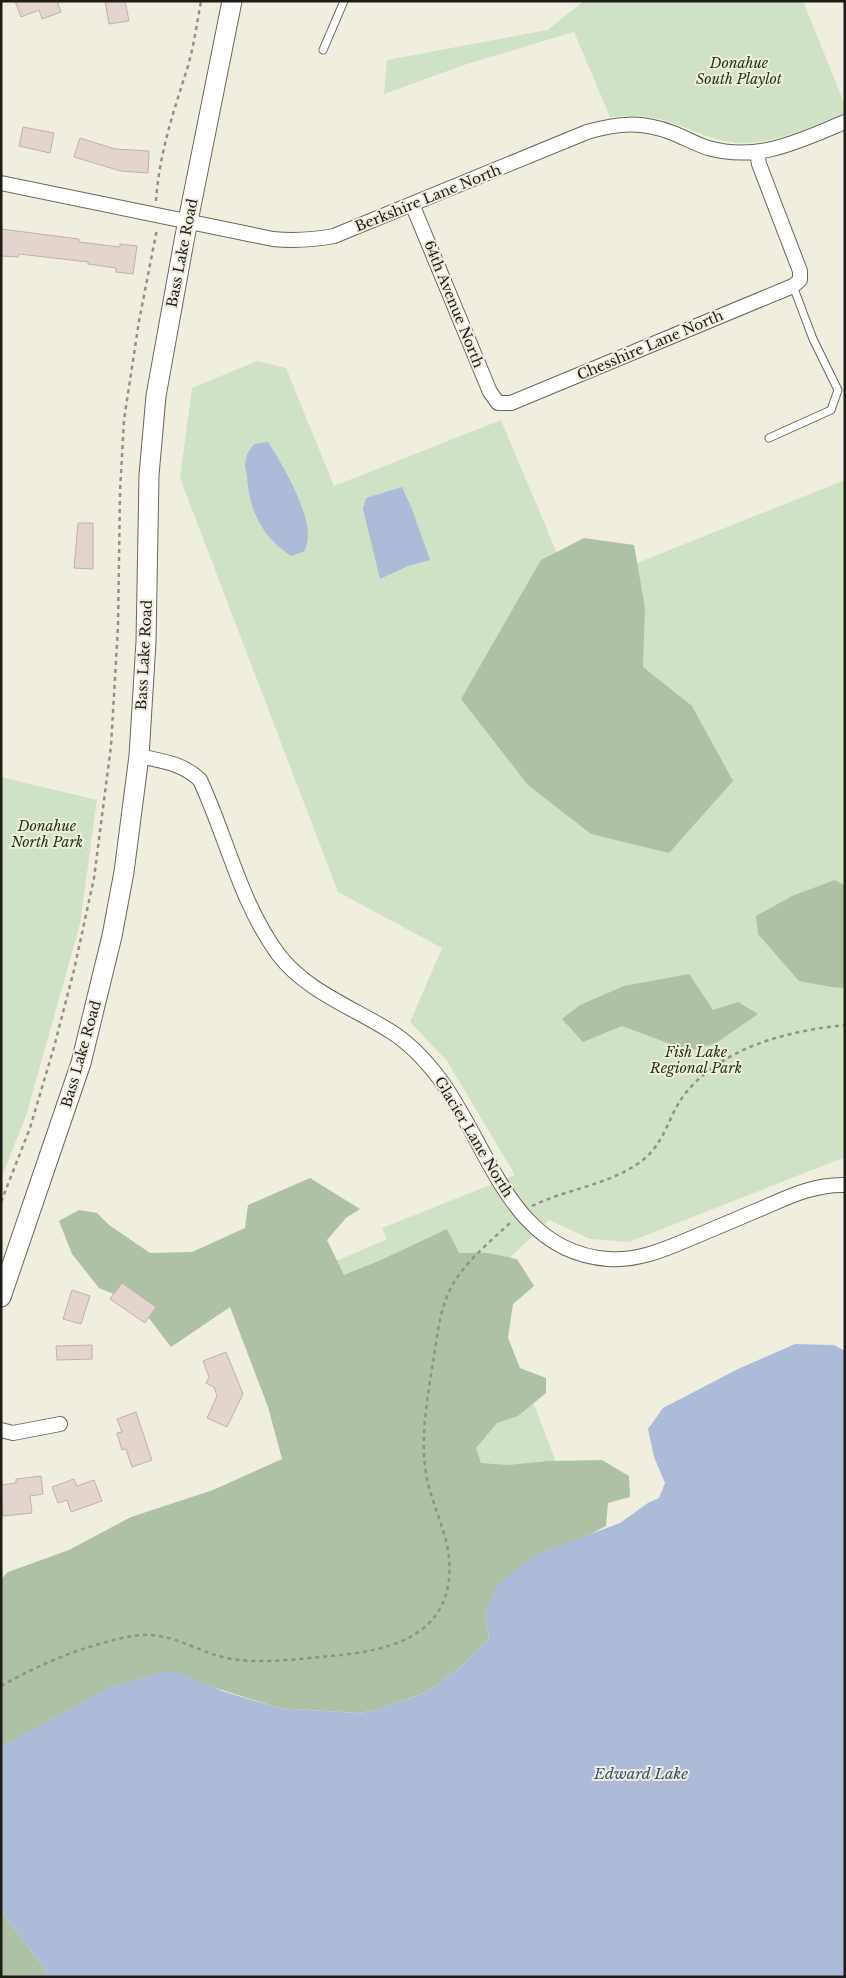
<svg xmlns="http://www.w3.org/2000/svg" width="846" height="1978" font-family="'Libre Baskerville',serif">
  <style>
    .green { fill: #d0e2c6 }
    .forest { fill: #aec1a4 }
    .water { fill: #acbbd8 }
    .building { fill: #e4d4ce; stroke: #c1b1ab }
    .lines { fill: none; stroke-linecap: round; stroke-linejoin: round }
    .lane-casing { stroke: #69675a; stroke-width: 9 }
    .street-casing { stroke: #69675a; stroke-width: 16 }
    .secondary-casing { stroke: #69675a; stroke-width: 21 }
    .path { stroke: #929186; stroke-width: 2.5; stroke-dasharray: 4 4; stroke-linecap: butt }
    .lane { stroke: #fff; stroke-width: 7 }
    .street { stroke: #fff; stroke-width: 14 }
    .secondary { stroke: #fff; stroke-width: 19 }
    .labels { text-anchor: middle; dominant-baseline: central; stroke-width: 4; stroke-linejoin: round; paint-order: stroke }
    .park-label { font-size: 14px; font-style: italic; fill: #1e370b; stroke: #f0eedf }
    .street-label { font-size: 14px; fill: #1d1c17; stroke: #f0eedf }
    .water-label { font-size: 15px; font-style: italic; fill: #384c76; stroke: #f0eedf }
  </style>
  <rect width="100%" height="100%" fill="#f0eedf"/>
  <!-- green -->
  <path class="green" d="M584,1h219l42,104v8c-39,15 -78,36 -121,28 -20,-4 -38,-14 -57,-20 -20,-6 -37,-5 -57,-4l-36,-85 -107,32 -83,30 3,-34 160,-30z
    M257,361l29,7 48,118 167,-66 71,169 273,-109v677l-216,85 -39,-3 -41,-19 -54,52 3,40 87,225 -584,210 301,-283 -64,-160 149,-65 -5,-11 133,-53 -68,-114 -37,-39 32,-74 -104,-56 -158,-414 12,-90z
    M1,777l96,23 -17,124 -54,192 -25,62z"/>
  <!-- forest -->
  <path class="forest" d="M584,538l50,7 11,63 -2,59 49,39 41,75 -64,72 -78,-19 -63,-49 -67,-86 80,-139z
    M835,880l10,6v102l-14,-1 -32,-6 -41,-47 -2,-18 36,-20z
    M689,974l24,36 25,-8 20,12 -42,29 -27,8 -67,-25 -39,16 -21,-23 18,-14 44,-19z
    M310,1178l50,31 -14,9 -19,22 17,35 37,-15 66,-31 12,24h29l29,6 17,27 -21,18 -5,34 12,30 26,10v15l-28,23 -21,7 -21,25 5,15 26,2 42,-4 53,-1 27,16 1,21 -22,6 -2,23 -21,11 -50,18 -50,58 4,25 -27,28 -35,26 -50,18 -19,3 -79,-5 -114,-36 -55,15 -109,60v-168l7,-7 61,-22 62,-33 82,-27 69,-31 -14,-52 -38,-100 -59,40 -33,-43 -39,-16 -27,-34 -13,-33 20,-11 18,3 12,12 41,28 42,-1 53,-24 3,-23z
    M1,1911l42,56 4,10h-46z"/>
  <!-- water -->
  <path class="water" d="M268,442c14,21 41,69 40,94 0,5 -2,10 -3,15l-14,5c-28,-18 -42,-45 -44,-79 -1,-6 -3,-14 -1,-19 1,-5 5,-10 8,-14z
    M402,487l10,22 18,51 -22,6 -28,13 -17,-70 3,-11z
    M795,1344l39,1 11,6v626h-798l-4,-10 -42,-56v-164l109,-60 55,-15 19,2 38,17 57,17 79,5 19,-3 50,-18 35,-26 27,-28 -4,-25 12,-28 38,-30 85,-32 28,-20 11,-5 6,-15 -11,-26 -6,-28 15,-21 75,-39z"/>
  <!-- building -->
  <path class="building" d="M15,1h45l-2,3 3,8 -19,7 -3,-9 -18,7z
    M105,1h20l4,20 -20,3z
    M23,127l31,6 -4,20 -31,-7z
    M80,138l35,11 34,2 -1,22 -27,-2 -47,-14z
    M1,229l78,10v3l41,5v-3l17,2 -4,28 -17,-2v-4l-28,-4v-2l-69,-8 -1,3 -17,-1z
    M78,523h15v46l-19,-1z
    M122,1283l34,24 -11,16 -35,-24z
    M72,1290l18,6 -9,28 -18,-5z
    M92,1345v14l-35,1 -1,-14z
    M226,1352l17,42 -16,33 -20,-9 10,-22 -3,-9 -8,-4 3,-6 -6,-16z
    M136,1412l16,48 -20,7 -6,-18 -4,1 -5,-17 5,-1 -5,-13z
    M41,1476l2,18 -13,2 2,17 -29,3 -2,-31 15,-2v-4z
    M74,1479l3,7 17,-6 8,21 -31,11 -4,-12 -9,3 -6,-16z"/>
  <g class="lines">
    <defs>
      <path id="lane" d="M323,50l21,-49
        M769,438l62,-28 7,-20 -25,-51 -20,-53"/>
      <path id="street" d="M1,183l272,56c21,2 40,1 61,-3l253,-104c32,-9 54,-11 86,1 12,5 23,11 35,15 51,14 91,-7 137,-26
        M412,204l78,188 8,11h13l282,-117 7,-6v-9l-41,-107 -2,-12
        M139,756c22,5 44,7 61,24 27,58 40,122 78,174 28,37 74,53 112,77 18,11 36,30 49,47 50,66 70,174 169,181 28,2 53,-8 79,-19 24,-10 47,-20 71,-30 28,-12 55,-26 87,-25
        M1,1430l12,3 47,-9"/>
      <path id="secondary" d="M1,1297l80,-234 31,-127 12,-64 15,-116 7,-114 3,-167 7,-79 28,-155 48,-240"/>
    </defs>
    <!-- lane casing -->
    <use href="#lane" class="lane-casing"/>
    <!-- street casing -->
    <use href="#street" class="street-casing"/>
    <!-- secondary casing -->
    <use href="#secondary" class="secondary-casing"/>
    <!-- path -->
    <path class="path" d="M156,201c3,-47 18,-91 32,-135 6,-21 9,-43 13,-65
      M1,1202l29,-74 24,-81 20,-77 20,-92 17,-132 7,-119 2,-135 4,-72 15,-99 18,-92
      M532,1206c36,-18 80,-21 112,-47 21,-17 25,-44 40,-64 38,-48 103,-64 161,-70
      M1,1686c32,-18 63,-32 98,-42 14,-4 28,-8 43,-9 32,-2 59,19 90,24 32,5 66,0 98,-3 62,-5 126,-21 119,-99 -2,-20 -11,-40 -17,-60 -16,-44 -5,-95 2,-141 4,-25 6,-49 19,-72 14,-24 38,-43 58,-62"/>
    <!-- lane -->
    <use href="#lane" class="lane"/>
    <!-- street -->
    <use href="#street" class="street"/>
    <!-- secondary -->
    <use href="#secondary" class="secondary"/>
  </g>
  <g class="labels">
    <!-- park labels -->
    <g class="park-label">
      <text x="739" y="63">Donahue<tspan x="739" dy="16">South Playlot</tspan></text>
      <text x="47" y="826">Donahue<tspan x="47" dy="16">North Park</tspan></text>
      <text x="696" y="1052">Fish Lake<tspan x="696" dy="16">Regional Park</tspan></text>
    </g>
    <!-- street labels -->
    <g class="street-label">
      <text transform="translate(428 198) rotate(-22)">Berkshire Lane North</text>
      <text transform="translate(182 253) rotate(-79)">Bass Lake Road</text>
      <text transform="translate(454 304) rotate(68)">64th Avenue North</text>
      <text transform="translate(650 345) rotate(-23)">Chesshire Lane North</text>
      <text transform="translate(144 655) rotate(-87)">Bass Lake Road</text>
      <text transform="translate(81 1054) rotate(-74)">Bass Lake Road</text>
      <text transform="translate(474 1137) rotate(59)">Glacier Lane North</text>
    </g>
    <!-- water labels -->
    <g class="water-label">
      <text x="641" y="1773">Edward Lake</text>
    </g>
  </g>
  <!-- border -->
  <rect width="846" height="1978" fill="none" stroke="#1d1c17" stroke-width="5"/>
</svg>
